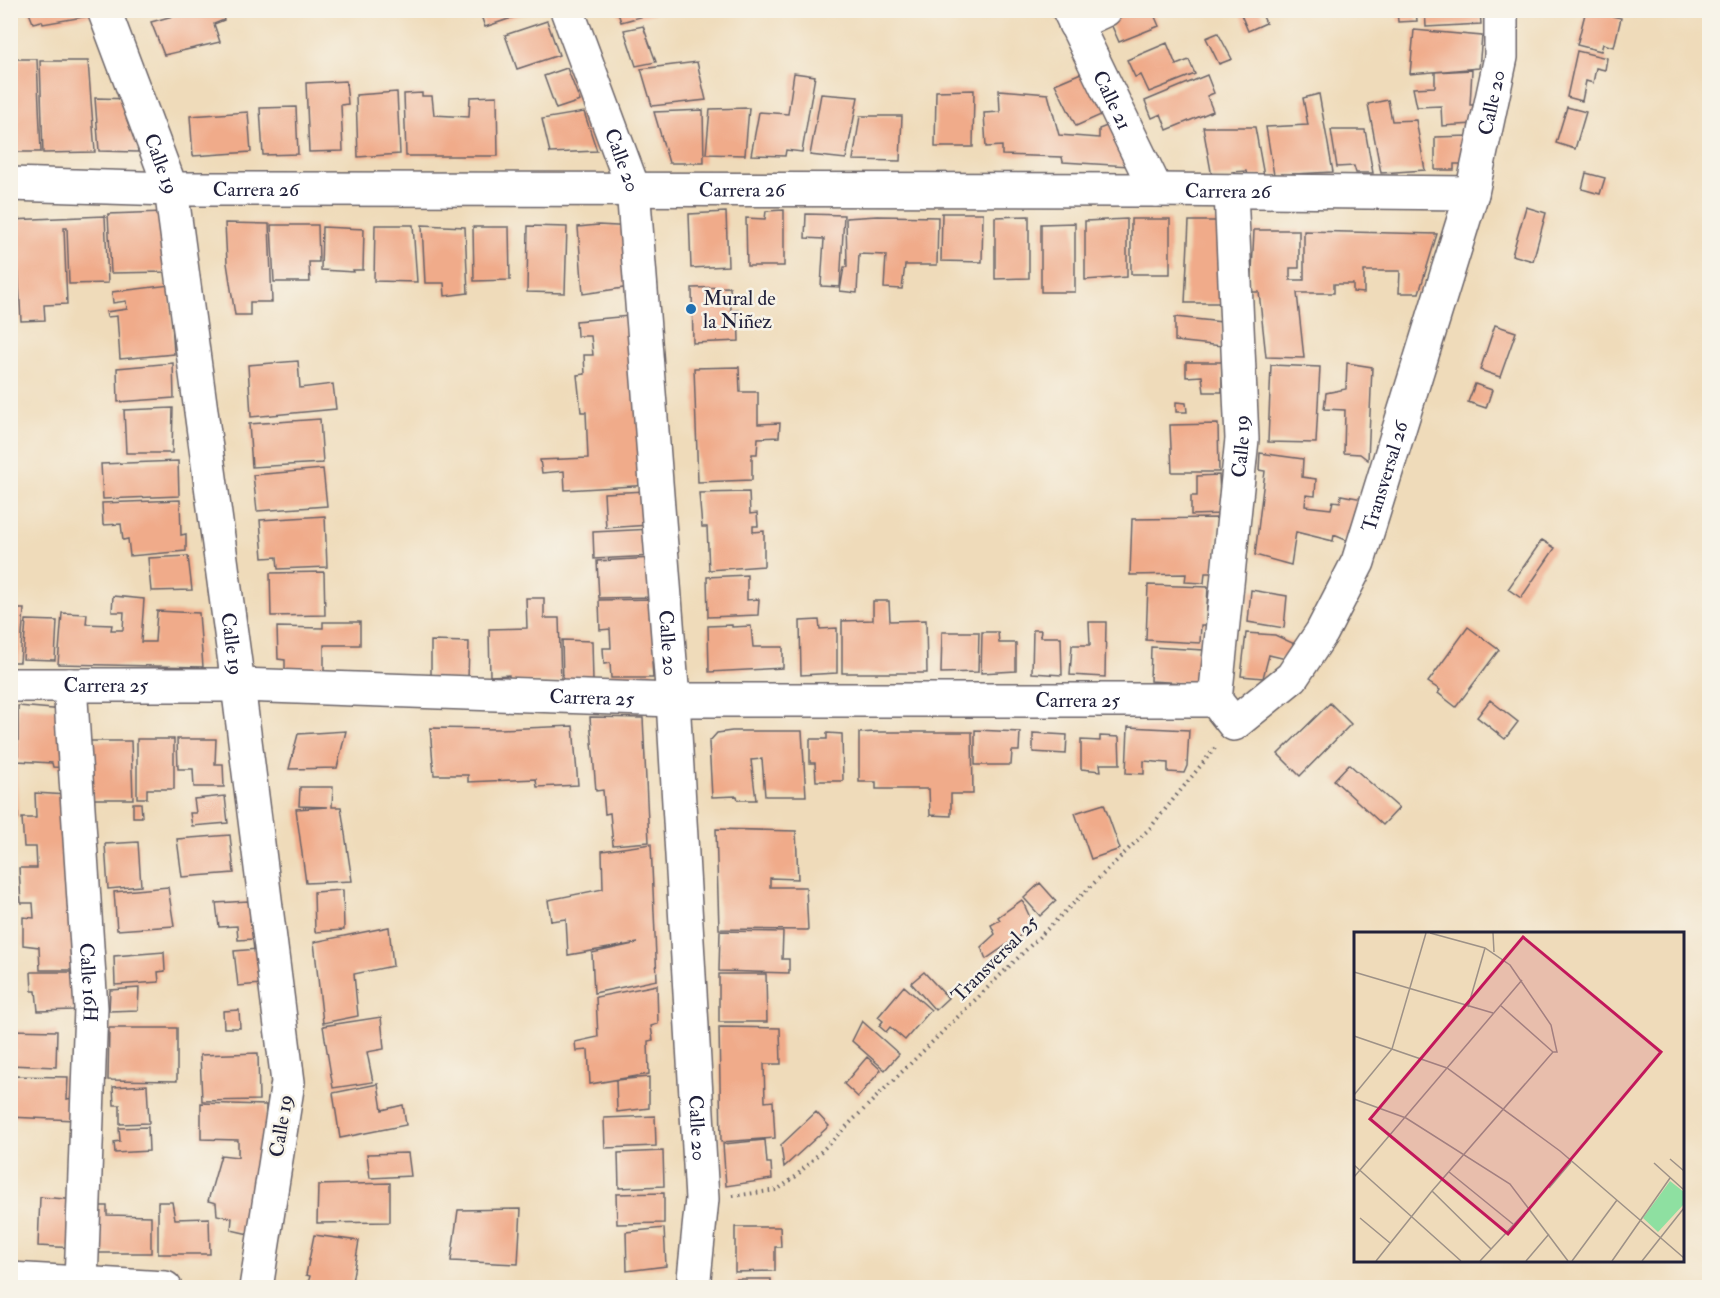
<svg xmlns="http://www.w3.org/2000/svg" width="1720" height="1298" font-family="'IM FELL Double Pica',serif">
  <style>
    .building { fill: #f0ab8a }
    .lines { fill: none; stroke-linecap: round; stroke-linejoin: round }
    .street-casing { stroke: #6a6367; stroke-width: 36 }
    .path { stroke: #6a6367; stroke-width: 4; stroke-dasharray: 1.5 4.5; stroke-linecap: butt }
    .street { stroke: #fff; stroke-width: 33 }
    .poi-dot { fill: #1f6fb2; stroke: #f7f3e8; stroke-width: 2 }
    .labels { text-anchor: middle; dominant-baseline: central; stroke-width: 5; stroke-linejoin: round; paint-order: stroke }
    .street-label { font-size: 20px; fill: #22223b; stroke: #f7f3e8 }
    .poi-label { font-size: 20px; fill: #22223b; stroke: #f7f3e8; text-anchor: start }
    .inset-road { fill: none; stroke: #9d9187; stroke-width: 1.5 }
    .view { fill: #c2185b; fill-opacity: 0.15; stroke: #c2185b; stroke-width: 3 }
    .inset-edge { fill: none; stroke: #22223b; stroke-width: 3 }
  </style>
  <rect width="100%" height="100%" fill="#f7f3e8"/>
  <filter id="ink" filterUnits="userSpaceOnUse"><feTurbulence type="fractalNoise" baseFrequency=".0167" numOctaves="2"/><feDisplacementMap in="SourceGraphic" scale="12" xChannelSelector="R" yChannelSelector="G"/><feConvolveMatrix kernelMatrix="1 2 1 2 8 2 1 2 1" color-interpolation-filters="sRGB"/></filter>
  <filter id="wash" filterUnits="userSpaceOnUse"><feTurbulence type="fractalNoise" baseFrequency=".008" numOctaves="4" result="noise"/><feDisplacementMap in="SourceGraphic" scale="24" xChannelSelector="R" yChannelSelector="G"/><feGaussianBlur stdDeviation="1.35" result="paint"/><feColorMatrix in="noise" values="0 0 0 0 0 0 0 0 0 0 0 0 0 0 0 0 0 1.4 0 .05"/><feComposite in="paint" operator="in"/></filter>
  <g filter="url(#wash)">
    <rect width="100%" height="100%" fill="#efdbba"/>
    <g id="blocks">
      <!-- building -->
      <path class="building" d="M28,10h65l2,5 -52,9 -1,-3 -9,2z
        M194,10h27l3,10 -10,4 6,18 -56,13 -13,-33z
        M479,10h53v1l-47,16z
        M617,10h37l1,3 -34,9z
        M1118,10h34l7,16 -40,16 -12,-27z
        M1239,10h21l6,13 -18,8z
        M1397,10h19l1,11 -19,1z
        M1425,10h55l1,14 -55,3z
        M1586,10l35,8 -7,29 -11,-3 -2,7 -24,-6z
        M547,21l12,34 -42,14 -12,-34z
        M643,26l13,36 -20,4 -12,-36z
        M1414,30l68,6 -3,32 -69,6z
        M1218,33l14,26 -13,5 -13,-26z
        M1167,43l9,22 13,-5 6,14 -46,18 -8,-17 -6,2 -8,-17z
        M1577,51l30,7 -2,12 -9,-2 -3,15 -7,-2 -4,20 -15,-4z
        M10,59h27l4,93h-31z
        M40,61h48l7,91 -52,1z
        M697,62l9,38 -54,6 -11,-37z
        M567,68l13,33 -24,8 -12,-33z
        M1088,70l22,41 -34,15 -21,-42z
        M1472,70l-2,35h3v19l-31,2 -1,-20 -24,1 -4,-19 22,-1v-15z
        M794,73l21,3 -13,76 -16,-2 -1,6 -34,-1 8,-43 29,2z
        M1207,75l7,18 -7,3 6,15 -46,19 -6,-16 -9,4 -7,-17z
        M346,81l2,23 -7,1 2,46 -34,1 -3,-69z
        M974,90l-1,57h-38l1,-56z
        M999,90l49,4 11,41 40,3v-9l18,-7 12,44 -66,-4 -1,-5 -60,-2v-9l-16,1 -2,-34 16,-1z
        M397,92l3,62 -42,3 -2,-62z
        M422,93v3h10l2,19 35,2 1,-20 27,-1 1,60h-92l-2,-62z
        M821,94l37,3 -12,62 -36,-4z
        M1319,94l14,78 -59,3 -8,-48 42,-2 -5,-27z
        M95,98l39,1 3,18 1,35 -39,-1z
        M1388,100l4,21 24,-1 9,50 -44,3 -13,-69z
        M296,107l2,47 -35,1 -3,-47z
        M1567,107l19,5 -11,37 -19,-6z
        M749,108l-4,47 -39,-1 4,-45z
        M703,110l1,53h-35l-15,-51z
        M248,112l3,40 -58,4 -3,-40z
        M584,112l13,39 -47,2 -8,-34z
        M860,116h42l-2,45 -47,-1z
        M1203,127h52l9,49h-17l-1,-5 -14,1 1,4 -21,1z
        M1331,130h34l8,43h-17l-2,-7 -17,1z
        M1470,136l1,28h-17v6h-19v-33z
        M1586,173l19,5 -5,16 -18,-5z
        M1526,207l20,6 -13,48 -21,-6z
        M784,210v56h-37l-1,-48 19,1 1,-8z
        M164,212l4,60 -57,1 -3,-59z
        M726,212l2,54 -37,2 -2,-54z
        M942,213h41l-1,49 -41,-1z
        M806,214l38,1 -4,72 -19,-1 3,-47 -19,-1z
        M105,216l3,67 -39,1 -2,-56h-3l3,76 -23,1 1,15 -24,1 -3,-57h-8v-44z
        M877,216l61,1 -1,48h-32l-3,24 -18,-1 2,-33 -27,-1 -2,39 -17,-2 4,-24h3l-1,-49z
        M1029,216v62l-34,1v-62z
        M1127,219v58l-42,3v-59z
        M1131,219h39v55h-39z
        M1189,221h37l-3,82h-38z
        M225,223l44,1 3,78h-22v13h-15l-8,-52z
        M1075,223v69h-34v-68z
        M271,225h47l1,37h-10l1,20h-36z
        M375,225h38l4,57 -43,-1z
        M422,225l43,2 3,66 -23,3 -1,-13h-19z
        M598,225l37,2 -5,60 -47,7 -5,-67z
        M528,226l39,1 -2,66 -38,-1z
        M322,227l42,2 -1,41h-10l1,2 -33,-2z
        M473,227h36l1,53 -36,1z
        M1254,230h45v38h-9v12h14v-49l133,3 -18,59h-20l1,-22h-36v22l-11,-1v-8h-19v9h-37l7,65 -38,-1 -7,-65h-8z
        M170,285l4,69 -54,5 -3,-43 -10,1 -1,-5 21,-3 -1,-8 -13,2 -1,-11z
        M730,287l1,24 7,-1 1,31 -46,2 -1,-55z
        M640,315l11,170 -86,5 -1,-19 -22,2 -2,-13 48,-2 -2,-46h-5l-4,-37 8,-1 -1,-19h9l-2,-19h-14l-1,-15z
        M1175,317l47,5v24l-47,-5z
        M1495,325l21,7 -16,45 -20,-7z
        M298,361l2,27 33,-4 3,25 -85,8 -3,-52z
        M1186,362h36v30h-18l-2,-16 -16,1z
        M173,363l1,35 -56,4 -1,-34z
        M1347,363l25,4 -4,93 -8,-6 -16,-1 1,-43 -21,-1 2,-16 20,-4z
        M1271,365l49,2 -4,76 -48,-1z
        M739,367l1,25h18v32l22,-1 -1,14 -21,1 -1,16h-5v26l-54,2 -4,-114z
        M1475,384l17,6 -6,18 -18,-6z
        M1176,402l10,1 1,9h-11z
        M173,408l-1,45h-46l-2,-43z
        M320,419l3,44 -71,4 -3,-43z
        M1218,424l1,48h-47l-2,-47z
        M1260,453l43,6 -1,18 14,2 -1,17 -9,-1 -1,11 26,3 2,-8 7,1 1,-7 22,4 -10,44 -19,-8 -1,6 -37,-9 -5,33 -36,-10 10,-84 -6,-1z
        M178,461l1,35 -76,3 -2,-35z
        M323,469l4,37 -70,5 -4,-36z
        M1219,475l2,39 -30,1v-19h6v-20z
        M647,491l2,34 -43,3 -2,-35z
        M749,492l1,22 7,-1 1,13h-5v6l11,-1v35l-55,4 -2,-43h-5l-3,-34z
        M180,500l1,35 5,-1v17l-56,5 -2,-17 -5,1 -2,-16 -18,1 -1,-22z
        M325,516l2,51 -49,2 -1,-12 -14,1 -3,-38z
        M1217,518l-2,55h-10l-1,10 -19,-1 1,-8 -56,1 2,-56z
        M652,529l1,27 -59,3 -1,-27z
        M1542,540l13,8 -34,50 -13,-9z
        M188,556l4,34 -41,1 -3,-33z
        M654,558l1,39 -56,1 -2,-37z
        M324,572l1,43 -54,1 -1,-43z
        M747,575v25l12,-1 -1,16 -50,2 -1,-40z
        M1148,585l60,2 -2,38h-5l-1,18 -54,-3z
        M1251,590l36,6 -3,32 -36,-6z
        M113,596l31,3 -3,43h14l2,-31 42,2 4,54 -145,-3 4,-51 25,1 -1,10 26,1 -1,5h12l1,-18h-12z
        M526,598h18v20h15l2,64h-52v-7l-19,1 -1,-47 38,-1z
        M655,599l2,63h-5l1,16h-42l-1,-15 -6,1 -1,-16h8l-1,-19 -10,1 -1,-30z
        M873,601h16l1,20 36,-1 1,53h-85v-52l31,-1z
        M10,609h14l-4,53h-10z
        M26,620l31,1 -2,39 -32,-1z
        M819,620l1,9 17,-1v45l-36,2 -1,-54z
        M323,622h37v23h-36v32l-39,-2v-15l-7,-1 -1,-32 46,1z
        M1089,622h17l-1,55 -35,-2 2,-30h18z
        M732,625v2l19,-1 2,21h30v21l-74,4 -1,-46z
        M1468,627l31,23 -43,57 -18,-14 2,-3 -12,-8z
        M1033,630h8l-1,7h21l1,38 -30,-2z
        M942,632h37l-1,40 -37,1z
        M982,632h16l1,11h17v28l-35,2z
        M1246,633l29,2 24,11 -9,14 -21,-5 -6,23 -22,-2z
        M562,640l30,1 1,41h-30z
        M431,641l38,1 -1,39 -37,-2z
        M1151,647l53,3 -1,34 -53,-3z
        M1490,700l28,22 -13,17 -28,-22z
        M1330,703l21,21 -51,52 -22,-22z
        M10,705h5l3,113h-8z
        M18,706l46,4 3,58 -14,-1 -1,-4 -34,-2z
        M590,717l53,1 6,124 -36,3 -3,-32 -5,1 -2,-24 -7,1z
        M573,726l5,59 -41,2 -1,-8 -68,3v-7h-34l-4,-47 70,1z
        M1128,727l61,3 -2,36 -3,7 -16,-1v-9l-24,-2v13l-18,-1z
        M975,730l45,2 -1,19h-7l-1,14h-36z
        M346,731l-9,37 -48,1 9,-35z
        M732,731h70l4,65h-41l-3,-37 -11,1 5,40h-18l-1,-4 -25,1 -3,-55 8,-9z
        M875,732h97l1,62h-22v22l-21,-1 -1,-26h-53v-7h-17v-49z
        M827,733l15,1 1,47h-27l-1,-18h-5v-24h17z
        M1033,733l34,2 -1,19 -33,-2z
        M1100,736l19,1 1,27h-20l1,7 -20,-2v-29l19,1z
        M137,739h37v50h-27v9h-10z
        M177,739h39l-1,25h8l1,23h-30l-1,-18h-15z
        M88,741h43l2,58h-41z
        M1349,764l50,44 -16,17 -49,-45z
        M300,787h33l-1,20h9l11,74 -46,2 -10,-74 32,-2 -29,-1z
        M35,793l33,2 8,175h-36l-1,-23 -16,-2v-28l11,1 -1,-15h-12l-2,-35h18l-1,-21h-12l-2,-29h14z
        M225,796l3,27 -36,3 -2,-13h6l-2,-14z
        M133,803h8l1,14h-9z
        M1104,804l16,45 -29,10 -16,-46z
        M716,829l80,2 2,48 -28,-1v9h36l2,43 -89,-1z
        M230,835l4,38 -52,4 -5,-38z
        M138,842l3,44 -33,3 -3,-45z
        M651,844l6,136 -63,13 -2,-40 46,-10 -70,12 -2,-36 -15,2 -3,-21 55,-11 -1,-38z
        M1040,883l16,18 -16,15 -16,-18z
        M168,887l6,39 -57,4 -3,-38z
        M343,890l1,40 -29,2 -1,-40z
        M1022,900l12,26 -48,33 -5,-12 14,-13 -4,-9 9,-5 -2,-3z
        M248,901l5,17 -3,1 3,20 -15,1 -1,-14 -18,1 -3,-24z
        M389,927l4,39 -39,8 4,42 -35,7 -9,-81z
        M720,931l63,1 -1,27h7v14l-70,-2z
        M258,949l3,35 -23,2 -4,-35z
        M164,952l1,19 -7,1 1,10 -44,3 -1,-29z
        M31,972h42l2,38 -37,1 -2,-20h-4z
        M924,972l24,26 -13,12 -24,-27z
        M719,974h47l1,48h-48z
        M657,985l1,39 -7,2 2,14 -5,1 1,33 -59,10 -2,-34 -12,1 -1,-9 23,-5 -2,-40z
        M904,986l27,24 -26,30 -15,-13 -4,5 -7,-6 4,-5 -5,-4z
        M139,988l-1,22 -29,1 1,-21z
        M239,1010l1,18h-16l-1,-17z
        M381,1017l3,32 -17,3 6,30 -40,6 -10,-62z
        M862,1021l37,33 -14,16 -33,-29z
        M719,1027l61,1 1,36h-17l1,38 8,-1 2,37 -54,4z
        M109,1028h68v53l-69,-1z
        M10,1030l47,1 -1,36 -46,-2z
        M258,1053l1,47 -57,1 -2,-46z
        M867,1057l14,13 -23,27 -14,-13z
        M10,1076l58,1 -1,22 6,-1 1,22 -64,-3z
        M649,1077v31l-32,4 -1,-32z
        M378,1084l4,26 21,-5 3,20 -66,13 -7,-45z
        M147,1085l2,38 -29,1v-19h-6l-1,-18z
        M201,1103l65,2v56l-15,49 -2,24 -18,-4 1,-12 -15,-3 -1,-12 -8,-2 13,-46 17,2v-17l-37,-1z
        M816,1112l13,14 -45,41 -3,-22z
        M655,1116l1,30 -51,2 -1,-30z
        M148,1127l1,24 -34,2 -1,-11 6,-1 -1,-13z
        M765,1140l2,23h4l1,16 -46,7 -3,-42z
        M663,1151l1,35 -45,2 -1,-35z
        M408,1153l3,23 -41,2 -3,-24z
        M390,1183v39l-73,1 1,-38z
        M664,1193v30l-47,1 -1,-30z
        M40,1197l38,3 -2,48 -38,-2z
        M158,1202h14l3,17 34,-1 1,36h-52z
        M99,1206h8v9l44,1v37h-52z
        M521,1209l-3,55 -67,-3 7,-51z
        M735,1227h45l1,20h-6v24l-40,1z
        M664,1228l2,38 -39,5 -1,-39z
        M314,1235l45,6 -7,41 24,3v2h-69l3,-11 -4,-1z
        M735,1279h36v8h-36z"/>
    </g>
  </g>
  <g filter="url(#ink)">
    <use href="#blocks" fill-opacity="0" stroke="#6a6367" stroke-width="1.5"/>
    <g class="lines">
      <defs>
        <g id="street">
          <path id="s1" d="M104,10l67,179 67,496 50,397 -32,206"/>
          <path id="s2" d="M567,10l66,178 40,512 29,499 -9,89"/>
          <path id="s3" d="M1069,10l87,180"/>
          <path d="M1075,24l30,-14"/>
          <path id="s4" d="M10,184l161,5 985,1 316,3"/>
          <path id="s5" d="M10,685h228l435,15h542l19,24 58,-47 30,-45 36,-70 114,-369 29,-136v-47"/>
          <path id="s6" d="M70,685l21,323 -10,274"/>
          <path id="s7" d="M1215,700l27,-261 -11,-247"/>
          <path d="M10,1279l155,9"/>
        </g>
      </defs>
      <!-- street casing -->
      <use href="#street" class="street-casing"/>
      <!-- path -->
      <path class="path" d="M733,1196l44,-6 18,-13 355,-349 65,-80"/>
      <!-- street -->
      <use href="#street" class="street"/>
    </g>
  </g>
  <!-- markers -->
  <circle class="poi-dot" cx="691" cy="309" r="6"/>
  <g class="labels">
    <!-- street labels -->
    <g class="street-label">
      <text stroke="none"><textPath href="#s3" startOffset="100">Calle 21</textPath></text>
      <text stroke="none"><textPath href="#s5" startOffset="1922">Calle 20</textPath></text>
      <text stroke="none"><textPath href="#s2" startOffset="160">Calle 20</textPath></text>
      <text stroke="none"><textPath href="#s1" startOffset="164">Calle 19</textPath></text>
      <text stroke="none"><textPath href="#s4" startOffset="732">Carrera 26</textPath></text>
      <text stroke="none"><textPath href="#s4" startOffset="246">Carrera 26</textPath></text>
      <text stroke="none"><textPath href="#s4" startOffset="1218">Carrera 26</textPath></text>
      <text stroke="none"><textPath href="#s7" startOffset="255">Calle 19</textPath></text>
      <text stroke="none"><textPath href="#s5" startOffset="1533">Transversal 26</textPath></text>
      <text stroke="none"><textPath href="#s2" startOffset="646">Calle 20</textPath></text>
      <text stroke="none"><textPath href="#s1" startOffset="650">Calle 19</textPath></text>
      <text stroke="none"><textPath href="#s5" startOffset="96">Carrera 25</textPath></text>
      <text stroke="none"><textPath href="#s5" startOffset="582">Carrera 25</textPath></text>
      <text stroke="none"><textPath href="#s5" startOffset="1068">Carrera 25</textPath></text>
      <text transform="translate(995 959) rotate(-45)">Transversal 25</text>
      <text stroke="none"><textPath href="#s6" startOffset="298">Calle 16H</textPath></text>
      <text transform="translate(281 1126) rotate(-81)">Calle 19</text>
      <text stroke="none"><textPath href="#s2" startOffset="1132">Calle 20</textPath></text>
    </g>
    <!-- poi labels -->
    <g class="poi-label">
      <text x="703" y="298">Mural de<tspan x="703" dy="23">la Niñez</tspan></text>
    </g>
  </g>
  <!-- overview -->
  <g transform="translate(1354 932)">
    <rect width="330" height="330" fill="#efdbba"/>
    <path d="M316,249l14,11v12l-26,28 -15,-14z" fill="#8ee0a1"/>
    <path class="inset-road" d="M139,1l1,19M0,40l139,41M146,73l53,47M114,75l17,-59M0,104l93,32 113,83 124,107M0,163l38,-46 34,-116M0,167l52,19 104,66 58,77M316,227l14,12M300,231l30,27M0,233l107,96M95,240l64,52M0,245l168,-197M195,256l22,-26M78,259l59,58M6,286l30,25M22,329l56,-70 121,-139h4l-6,-27 -41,-60 -25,-17 -55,-15M126,329l50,-54M172,329l23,-27M218,329l45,-61M258,329l58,-83M288,329l42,-53"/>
    <path class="view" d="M169,5l138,115 -153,182 -138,-115z"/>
    <rect width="330" height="330" class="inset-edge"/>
  </g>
  <!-- margin -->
  <rect width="1720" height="1298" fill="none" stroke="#f7f3e8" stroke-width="36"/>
</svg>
